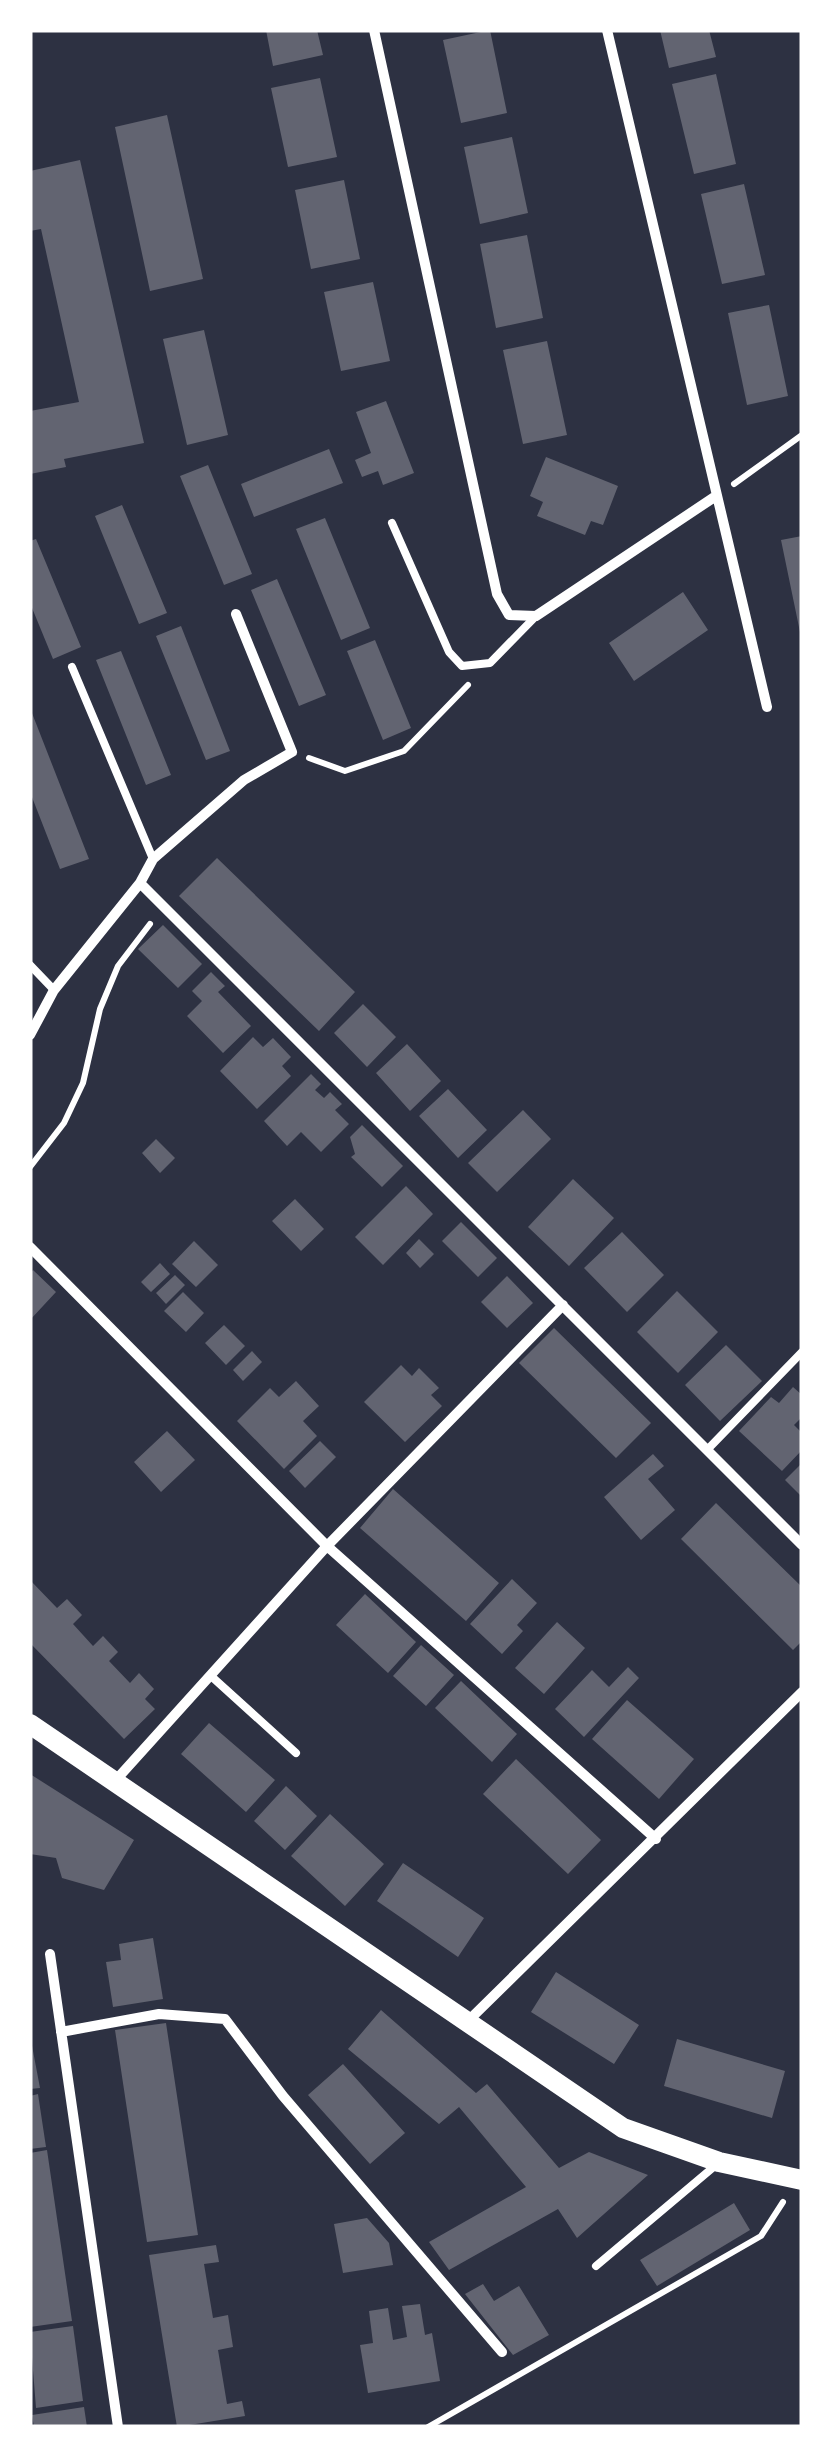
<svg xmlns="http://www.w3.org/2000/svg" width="832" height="2457" font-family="'Fira Sans',sans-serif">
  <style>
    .building { fill: #626471 }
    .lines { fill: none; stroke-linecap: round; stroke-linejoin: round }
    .path { stroke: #fff; stroke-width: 6 }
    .service { stroke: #fff; stroke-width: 8 }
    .minor { stroke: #fff; stroke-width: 10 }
    .secondary { stroke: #fff; stroke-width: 20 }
  </style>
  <rect width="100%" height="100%" fill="#2d3142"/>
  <!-- building -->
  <path class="building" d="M266,30h51l6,25 -50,11z
    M490,30l17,83 -46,10 -18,-83z
    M660,30h49l7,27 -47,11z
    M716,74l20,90 -42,10 -22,-90z
    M320,78l17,79 -49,10 -17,-79z
    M167,115l36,164 -53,12 -35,-164z
    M512,137l16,76 -48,11 -16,-77z
    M80,160l64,283 -80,16 2,8 -36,7v-63l49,-9 -38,-173 -11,2v-60z
    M344,180l16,79 -49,10 -16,-79z
    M744,184l21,91 -43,9 -21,-90z
    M527,235l16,83 -47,10 -16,-84z
    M373,282l17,79 -49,10 -17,-79z
    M769,305l19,91 -41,9 -19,-92z
    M204,330l24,105 -41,10 -24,-106z
    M547,341l20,94 -44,9 -20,-94z
    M386,401l28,72 -31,12 -5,-14 -16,6 -7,-17 16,-7 -15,-41z
    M329,449l14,34 -89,34 -13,-33z
    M546,457l72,29 -15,39 -12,-4 -6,14 -48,-19 6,-14 -13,-6z
    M208,465l44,109 -28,11 -44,-109z
    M122,505l45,108 -28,11 -44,-108z
    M325,518l45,110 -29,12 -45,-111z
    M802,536v96h-2l-19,-92z
    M36,539l45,108 -28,12 -23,-56v-62z
    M277,579l49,116 -27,11 -48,-116z
    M683,592l25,38 -74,51 -25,-38z
    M181,626l49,125 -24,9 -50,-124z
    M375,640l36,88 -28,12 -36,-89z
    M121,651l50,124 -25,10 -50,-125z
    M30,708l59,151 -29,10 -30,-77z
    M217,858l138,134 -36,39 -140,-135z
    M163,925l39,39 -24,24 -40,-39z
    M211,972l14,14 -7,6 33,34 -28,27 -36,-37 15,-15 -10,-10z
    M363,1004l33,33 -29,30 -33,-34z
    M253,1037l10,10 10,-9 18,19 -9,9 9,10 -34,33 -37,-38z
    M407,1044l34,37 -31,30 -34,-38z
    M311,1074l10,10 -6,6 9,8 6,-6 12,12 -7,6 14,14 -28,28 -20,-20 -14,14 -23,-25z
    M448,1089l39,41 -29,28 -39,-42z
    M523,1110l28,29 -54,53 -29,-29z
    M362,1125l41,41 -21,21 -31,-30 4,-3 -5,-17z
    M156,1139l19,19 -15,15 -18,-20z
    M573,1179l41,39 -45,48 -41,-39z
    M406,1186l27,28 -50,51 -28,-28z
    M295,1199l29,30 -23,22 -29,-30z
    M461,1222l36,36 -19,19 -36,-36z
    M622,1232l42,43 -37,37 -43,-44z
    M419,1239l15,15 -14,14 -14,-15z
    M194,1241l24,24 -22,22 -24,-23z
    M160,1263l10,11 -19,18 -10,-10z
    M33,1270l23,22 -26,28v-46z
    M175,1275l10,10 -19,19 -10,-11z
    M507,1276l26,27 -26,25 -26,-26z
    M677,1291l41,41 -40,41 -41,-41z
    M183,1292l21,21 -18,19 -22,-21z
    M224,1325l21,21 -19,19 -21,-22z
    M554,1328l97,95 -35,35 -97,-95z
    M726,1345l36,36 -42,40 -35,-36z
    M252,1351l10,11 -19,19 -10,-11z
    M401,1365l11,11 7,-8 20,20 -8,7 11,11 -37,36 -41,-40z
    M296,1381l23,25 -16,15 14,15 -33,33 -47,-48 33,-33 9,9z
    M793,1387l9,8v22l-8,8 8,8v17l-20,21 -43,-40 32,-34 8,6z
    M167,1431l28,29 -34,32 -27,-30z
    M320,1441l16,16 -31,31 -16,-17z
    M653,1454l11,12 -16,13 27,31 -34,30 -37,-43z
    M802,1463v34l-17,-17z
    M393,1489l106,94 -33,38 -106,-93z
    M716,1503l86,84v54l-9,9 -112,-111z
    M512,1579l25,24 -20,22 6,6 -21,23 -32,-30z
    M30,1580l27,28 10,-9 15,16 -9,9 20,22 10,-10 15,16 -9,9 21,22 9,-10 15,16 -9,10 10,10 -31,30 -94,-96z
    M365,1594l51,48 -28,31 -52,-48z
    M557,1622l28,26 -41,46 -29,-26z
    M421,1645l33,30 -28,31 -33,-30z
    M628,1667l11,11 -55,59 -29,-28 37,-39 17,17z
    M461,1681l56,53 -25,28 -57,-54z
    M627,1700l67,59 -35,40 -67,-60z
    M209,1723l66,57 -29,32 -65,-58z
    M516,1759l85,81 -33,34 -85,-80z
    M30,1774l104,66 -30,50 -42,-12 -6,-20 -26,-4z
    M286,1786l31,30 -32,34 -31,-29z
    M330,1814l54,50 -39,42 -54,-50z
    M403,1863l81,55 -26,39 -81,-56z
    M153,1938l10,61 -50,8 -7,-45 15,-2 -2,-16z
    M556,1972l83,53 -25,39 -83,-52z
    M381,2010l95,83 11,-9 72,84 30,-16 59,23 -71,63 -19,-29 -109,61 -20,-28 97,-55 -67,-80 -20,17 -91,-75z
    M166,2023l32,212 -51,7 -32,-212z
    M30,2035l10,53 -10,1z
    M677,2039l108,32 -13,47 -108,-32z
    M343,2064l62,69 -35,31 -62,-69z
    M38,2094l8,53 -16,2v-53z
    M47,2150l25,171 -42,6v-174z
    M734,2203l16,27 -93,56 -17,-26z
    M367,2218l22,25 4,22 -50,8 -9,-49z
    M216,2245l3,17 -15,2 9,54 15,-3 5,32 -15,3 9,54 15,-3 3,15 -68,11 -28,-172z
    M483,2284l11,17 25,-15 30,49 -36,20 -48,-61z
    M420,2304l5,31 7,-2 8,48 -72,12 -8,-48 13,-2 -4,-32 19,-3 5,32 14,-3 -5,-31z
    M73,2326l10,75 -47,7 -6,-76z
    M84,2407l3,20h-53l-2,-12z"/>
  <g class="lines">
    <!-- path -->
    <path class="path" d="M734,484l68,-49
      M309,758l36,13 59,-20 64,-66
      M30,1167l34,-44 19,-40 17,-74 18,-43 32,-42
      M428,2427l333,-191 22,-34"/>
    <!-- service -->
    <path class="service" d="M392,523l57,129 13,14 28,-3 46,-47
      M72,667l81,192
      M30,965l24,25
      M708,1449l94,-97
      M211,1676l85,77
      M596,2266l120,-101"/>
    <!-- minor -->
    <path class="minor" d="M374,30l123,564 12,21 27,1 180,-120
      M607,30l160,677
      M140,883l662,662
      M30,1035l24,-45 86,-107 13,-24 91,-79 48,-28 -56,-138
      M30,1247l297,299 329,293
      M115,1781l212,-235 236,-241
      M50,1954l68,473
      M466,2023l336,-331
      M61,2032l98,-18 66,5 58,77 219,256"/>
    <!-- secondary -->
    <path class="secondary" d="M30,1724l593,404 96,34 83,18"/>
  </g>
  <!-- border -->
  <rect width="832" height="2457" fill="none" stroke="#ffffff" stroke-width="65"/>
</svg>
